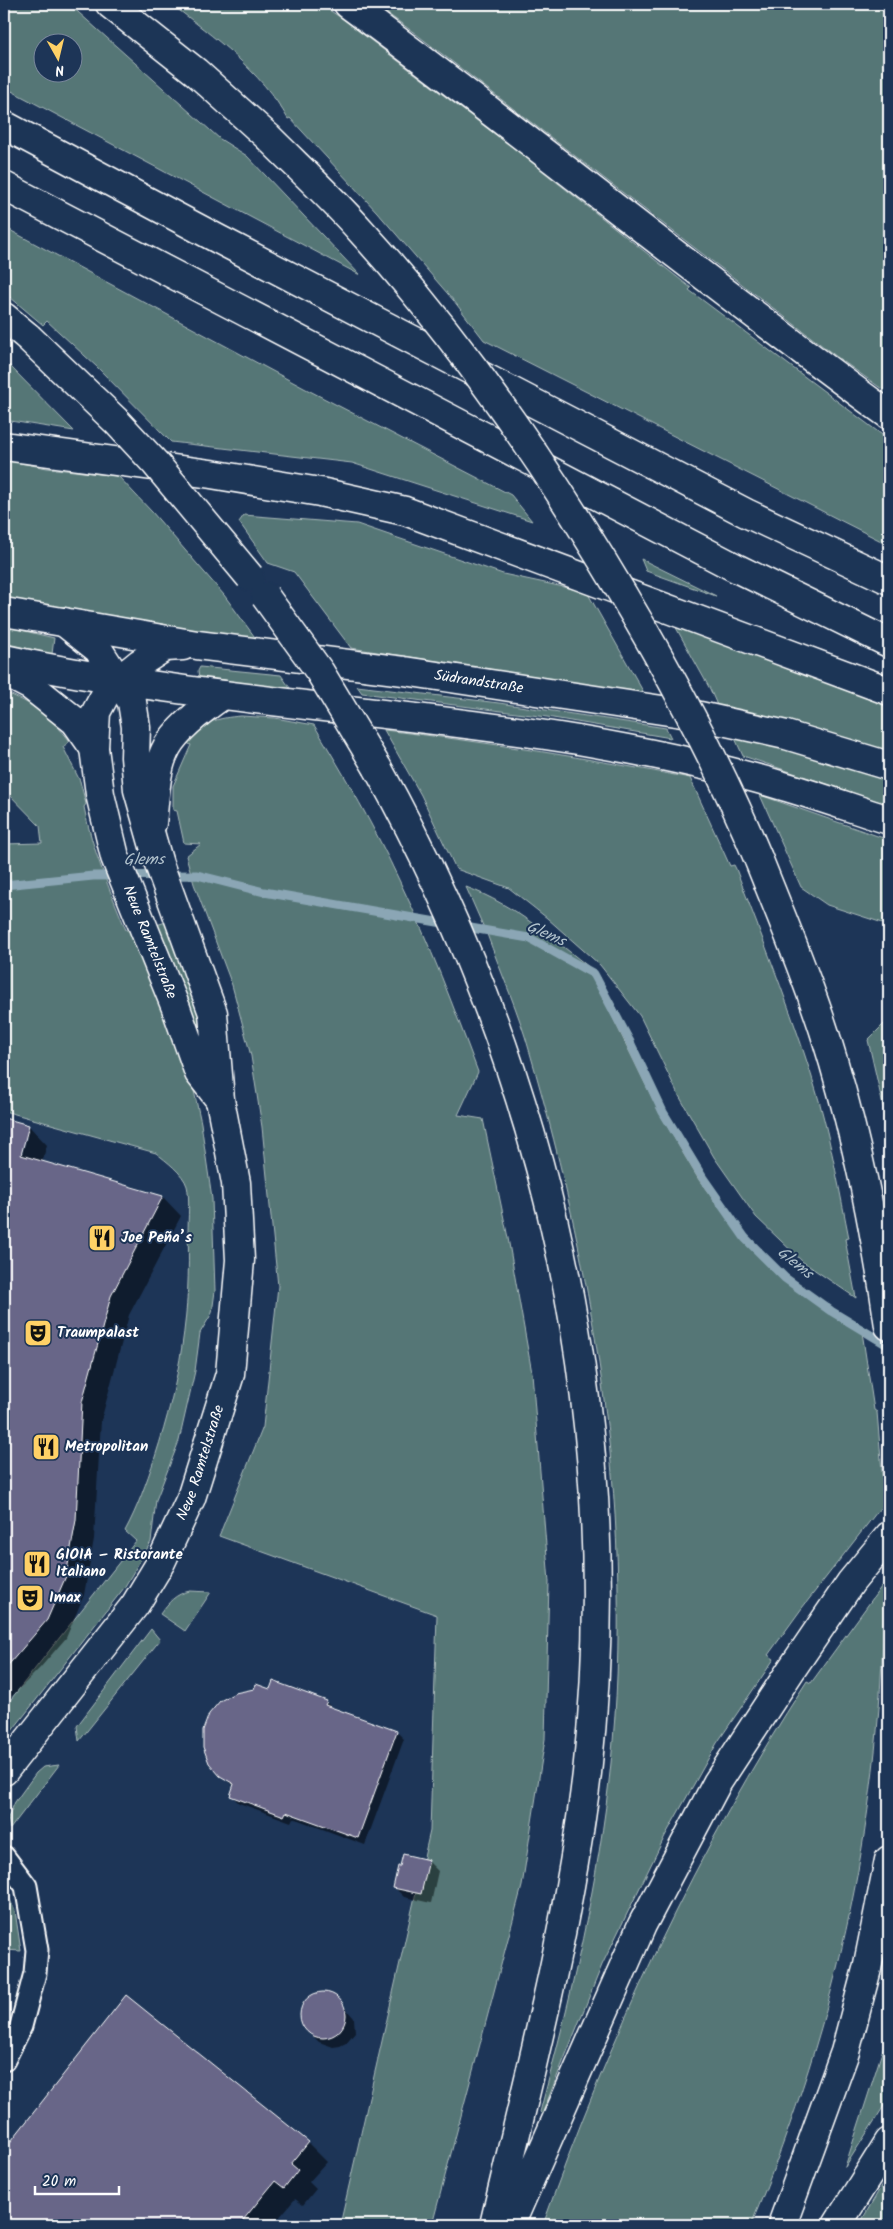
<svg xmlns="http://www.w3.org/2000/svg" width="893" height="2229" font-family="Kalam,sans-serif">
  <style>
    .green { fill: #547676; stroke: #aababa; fill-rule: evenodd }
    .shadow { fill: #0007; fill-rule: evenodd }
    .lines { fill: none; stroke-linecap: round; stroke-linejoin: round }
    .stream { stroke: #8ba6b5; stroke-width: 9 }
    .building { fill: #686688; stroke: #fff }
    .street-casing { stroke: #fff; stroke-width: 25 }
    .secondary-casing { stroke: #fff; stroke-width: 31 }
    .highway-casing { stroke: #fff; stroke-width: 31 }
    .street { stroke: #1d3557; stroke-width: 21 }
    .secondary { stroke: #1d3557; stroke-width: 28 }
    .highway { stroke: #1d3557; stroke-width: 28 }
    .highway-bridge-casing { stroke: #fff; stroke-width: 31; stroke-linecap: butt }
    .highway-bridge { stroke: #1d3557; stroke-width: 28 }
    .labels { text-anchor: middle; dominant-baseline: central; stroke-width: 4; stroke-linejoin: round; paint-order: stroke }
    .street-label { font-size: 15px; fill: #fff; stroke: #1d3557 }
    .poi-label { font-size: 15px; font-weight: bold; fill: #fff; stroke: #1d3557; text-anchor: start }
    .water-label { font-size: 16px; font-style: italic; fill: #b2c3cd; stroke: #1d3557 }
  </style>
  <rect width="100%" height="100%" fill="#1d3557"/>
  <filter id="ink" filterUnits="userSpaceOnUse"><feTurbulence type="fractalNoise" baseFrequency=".02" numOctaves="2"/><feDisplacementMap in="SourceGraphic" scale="10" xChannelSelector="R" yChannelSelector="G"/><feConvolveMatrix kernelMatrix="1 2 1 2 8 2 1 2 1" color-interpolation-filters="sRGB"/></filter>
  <g filter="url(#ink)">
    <!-- green -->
    <path class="green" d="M4,4h65l151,135 27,17 113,119 -356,-188zM72,42v30h-30v-30z
      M171,4h149l20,13 176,133 175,138 -2,2 200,150v105l-405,-205 -30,-39 -77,-89 -87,-94 -2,1c-27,-48 -74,-82 -117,-115z
      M374,4h515v390l-52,-37 -421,-323z
      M4,227l300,161 207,107 21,26 -180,-58 -181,-21 -74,-75 -50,-46 -4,4 -39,-33z
      M4,356l5,5 -2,2 67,68 -70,-11z
      M4,460l43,8 71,8 34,36 72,83 33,45 -101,-10 -152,-28z
      M244,515l113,9 146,50 84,18 57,101 -293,-45 -57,-76 -26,-9 -29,-41z
      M641,559l75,37 -70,-25z
      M674,624l215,82v53l-169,-47 -10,-23z
      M4,626l50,12 -2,16 -48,-11z
      M200,667l81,8 11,16 -93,-13 -1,-7z
      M357,686l142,17 167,25 5,10 -124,-21 -185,-24z
      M4,692c27,10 48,26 66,49l-7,6 17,34 6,23 -2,3c8,43 26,83 42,123h5l60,147 10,46 11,76 3,92 -3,22 -12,20 -5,38 -16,70 -23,59 -5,42 -27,46 -120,153v-33l132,-167 -11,-10c13,-24 21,-48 30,-74 25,-77 36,-144 33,-225 0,-13 2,-35 -1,-46 -4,-13 -21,-25 -31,-33l-152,-42v-267l38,-1 -2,-17 -36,-37z
      M241,716l34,2 39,7c31,51 61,103 86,157 30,62 54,126 78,190l-20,43 25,4 25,119 24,135 17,209 -4,157 -23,147 -90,339h-92l90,-394 7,-216 -218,-79 44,-109 15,-141 -16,-159 -11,-71 -19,-71 -38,-101 -8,-28 15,-12 -17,-1 -7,-32 -4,-1v-24l18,-41 -4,-2c14,-22 31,-25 54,-27z
      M730,727l159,48v30l-146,-49z
      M384,730c103,12 204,28 306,48l40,88 4,-1 2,4c29,77 61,155 84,235 12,44 20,89 29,134l-4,1 11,59 -53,-36 -47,-45 -42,-60 -36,-63 -38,-78 -40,-51 -53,-47 -38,-30 -53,-19 -35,-74z
      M760,795l129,45v85l-62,-20 -26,-18z
      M466,887c49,18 87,52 128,84l-64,-35 -46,-8z
      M166,922l35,94 3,41 -54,-130z
      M487,934l44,7 61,34 68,139 39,66 19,26 33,42 32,32 46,33 33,19 12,78 3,2 7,83v8l-82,105 -34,47 6,4 -57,84 -52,93 -63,129 -60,149 -2,-2c31,-115 59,-231 71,-349 24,-240 -14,-480 -81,-710 -11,-40 -29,-80 -43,-119z
      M889,1019v113l-21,-92z
      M884,1583c-1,228 -45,432 -133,642h-208c67,-189 154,-376 264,-544l4,2z
      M190,1591l21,1 -26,39 -25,-17c9,-12 15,-20 30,-23z
      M151,1629l9,11 -81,101 -2,-15z
      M59,1765l-49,64 -2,-11 7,-16 21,-29 7,-6z
      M4,1887l11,24 6,40 -17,-1z
      M889,2030v68l-44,69z
      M889,2173v52h-30z"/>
    <!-- shadow -->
    <path class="shadow" d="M4,1120l25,6 18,19 -5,17 121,35 18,19 -52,99 -28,106 -7,118 -10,56 -18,43 -26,30 -36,36zM25,1137h2l-7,24 -2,-1z
      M270,1691l56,11 7,7 64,23 7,7 -39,106 -72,-27 -2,4 -52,-19 -7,-7 3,-9 -14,-12z
      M428,1861l10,10 -7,32 -27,-6 -10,-10z
      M328,1994l7,2 19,22 1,14 -9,11 -6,3 -7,1 -14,-5 -10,-10 -7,-13 2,-14 10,-10z
      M42,2105l266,38 19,19 -18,20 7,7 -13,16 -8,-6 -22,26h-269v-74z"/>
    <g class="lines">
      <!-- stream -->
      <path class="stream" d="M4,885l89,-9 104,-1 67,17 265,46 65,36 35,66 34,72 40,66 42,60 40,40 46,33 58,35"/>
    </g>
    <!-- building -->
    <path class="building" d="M4,1118l25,7 -8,30 142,41 -52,100 -29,106 -6,118 -10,56 -19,44 -43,50z
      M273,1681l54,20 -2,4 72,26 -39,107 -72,-26 -2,4 -54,-20 4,-12 -14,-8 -11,-13 -6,-16v-17l6,-16 11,-13 15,-8 19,-4 2,-5 14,5z
      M403,1854l26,6 -8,34 -28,-6 5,-22h2z
      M300 2015a23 23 0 1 1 46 0a23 23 0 1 1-46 0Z
      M126,1995l183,147 -18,22 7,6 -14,18 -9,-7 -36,44h-235v-75z"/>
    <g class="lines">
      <defs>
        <path id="street" d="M4,1857l22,29 11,64 -2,23 -14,53 -17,34"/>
        <g id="secondary">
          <path id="s1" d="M4,612l193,33 207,26 291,44 91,20 103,31"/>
          <path id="s2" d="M183,646l-18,1 -25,16 -31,25 -13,24 -2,36 6,46 15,63 61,151 23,65 21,27"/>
          <path d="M4,659c189,41 383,50 574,81 65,11 131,25 195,43 39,11 78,25 116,37"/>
          <path d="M4,672l27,14 44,35 19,27"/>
          <path d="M152,823c3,-24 3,-55 15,-76 11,-19 37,-39 56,-52"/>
          <path id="s3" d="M4,1771l131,-166 26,-43 30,-64 39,-124 10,-114 -4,-77 -16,-83 -7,-87 -54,-149 -21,-74 -3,-33 1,-30 -4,-25 -34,-53 -34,-27"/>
        </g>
        <path id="highway" d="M110,4l86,68 72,65
          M348,4c182,134 358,278 541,411
          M4,125l214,114 528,274 143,67
          M4,186l734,383 151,74
          M4,317l24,20
          M4,446l207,28 109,18 85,19 484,180
          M377,767c171,308 249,655 210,1006 -18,153 -58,303 -93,452
          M758,858c23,58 48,116 67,176 30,95 50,193 64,292
          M510,2225l132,-300 75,-142 74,-113 60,-88 38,-46
          M782,2225l63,-173 22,-83 22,-109
          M837,2225l52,-83"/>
      </defs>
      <!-- street casing -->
      <use href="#street" class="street-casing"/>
      <!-- secondary casing -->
      <use href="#secondary" class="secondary-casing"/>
      <!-- highway casing -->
      <use href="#highway" class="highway-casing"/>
      <!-- street -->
      <use href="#street" class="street"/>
      <!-- secondary -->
      <use href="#secondary" class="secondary"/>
      <!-- highway -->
      <use href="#highway" class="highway"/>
      <defs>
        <path id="highway-bridge" d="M268,137c31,31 64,61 93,94 84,92 157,194 223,300 66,105 126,212 174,327
          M28,337l88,84 40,43 94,113
          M265,596l55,76 57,95"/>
      </defs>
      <!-- highway-bridge casing -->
      <use href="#highway-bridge" class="highway-bridge-casing"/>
      <!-- highway-bridge -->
      <use href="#highway-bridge" class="highway-bridge"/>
    </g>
  </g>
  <!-- icons -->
  <defs>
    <symbol id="restaurant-square" viewBox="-11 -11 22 22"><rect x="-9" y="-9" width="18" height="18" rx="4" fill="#ffd166" stroke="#1d3557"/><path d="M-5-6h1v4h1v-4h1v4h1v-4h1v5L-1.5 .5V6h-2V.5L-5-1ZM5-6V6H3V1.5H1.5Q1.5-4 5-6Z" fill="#111"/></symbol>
    <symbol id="theatre-square" viewBox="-11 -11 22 22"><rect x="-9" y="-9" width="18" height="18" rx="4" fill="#ffd166" stroke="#1d3557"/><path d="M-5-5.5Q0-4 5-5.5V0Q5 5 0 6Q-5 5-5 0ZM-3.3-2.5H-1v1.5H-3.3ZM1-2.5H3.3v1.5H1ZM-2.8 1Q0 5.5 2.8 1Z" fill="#111"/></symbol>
  </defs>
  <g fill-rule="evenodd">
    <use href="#restaurant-square" x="86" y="1222" width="32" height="32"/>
    <use href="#theatre-square" x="22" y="1317" width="32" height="32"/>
    <use href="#restaurant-square" x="30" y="1431" width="32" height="32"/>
    <use href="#restaurant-square" x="21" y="1548" width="32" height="32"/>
    <use href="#theatre-square" x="14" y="1582" width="32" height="32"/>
  </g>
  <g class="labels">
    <!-- street labels -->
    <g class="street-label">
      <text stroke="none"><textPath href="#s1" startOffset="480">Südrandstraße</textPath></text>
      <text stroke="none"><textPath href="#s2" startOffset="354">Neue Ramtelstraße</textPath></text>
      <text stroke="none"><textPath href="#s3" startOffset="369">Neue Ramtelstraße</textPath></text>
    </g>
    <!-- poi labels -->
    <g class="poi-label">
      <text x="121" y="1238">Joe Peña’s</text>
      <text x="57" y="1333">Traumpalast</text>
      <text x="65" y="1447">Metropolitan</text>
      <text x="56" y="1555">GIOIA – Ristorante<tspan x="56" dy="17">Italiano</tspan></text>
      <text x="49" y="1598">Imax</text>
    </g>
    <!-- water labels -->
    <g class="water-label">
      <text transform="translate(144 860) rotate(-1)">Glems</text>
      <text transform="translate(546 934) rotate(24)">Glems</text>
      <text transform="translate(795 1263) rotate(39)">Glems</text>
    </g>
  </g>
  <!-- margin -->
  <rect width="893" height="2229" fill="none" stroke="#1d3557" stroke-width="20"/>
  <rect x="10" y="10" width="873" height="2209" fill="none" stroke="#fff" stroke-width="2" filter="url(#ink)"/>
  <!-- north arrow -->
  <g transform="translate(58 58) rotate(172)"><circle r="24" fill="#1d3557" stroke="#77869a"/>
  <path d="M0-4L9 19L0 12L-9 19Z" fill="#ffd166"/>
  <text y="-8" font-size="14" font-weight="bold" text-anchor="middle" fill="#ffffff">N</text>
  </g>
  <!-- scale -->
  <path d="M35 2186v8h84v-8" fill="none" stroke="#ffffff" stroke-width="2.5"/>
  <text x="42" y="2186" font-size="15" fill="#ffffff" stroke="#1d3557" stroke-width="4" paint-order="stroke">20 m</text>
</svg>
